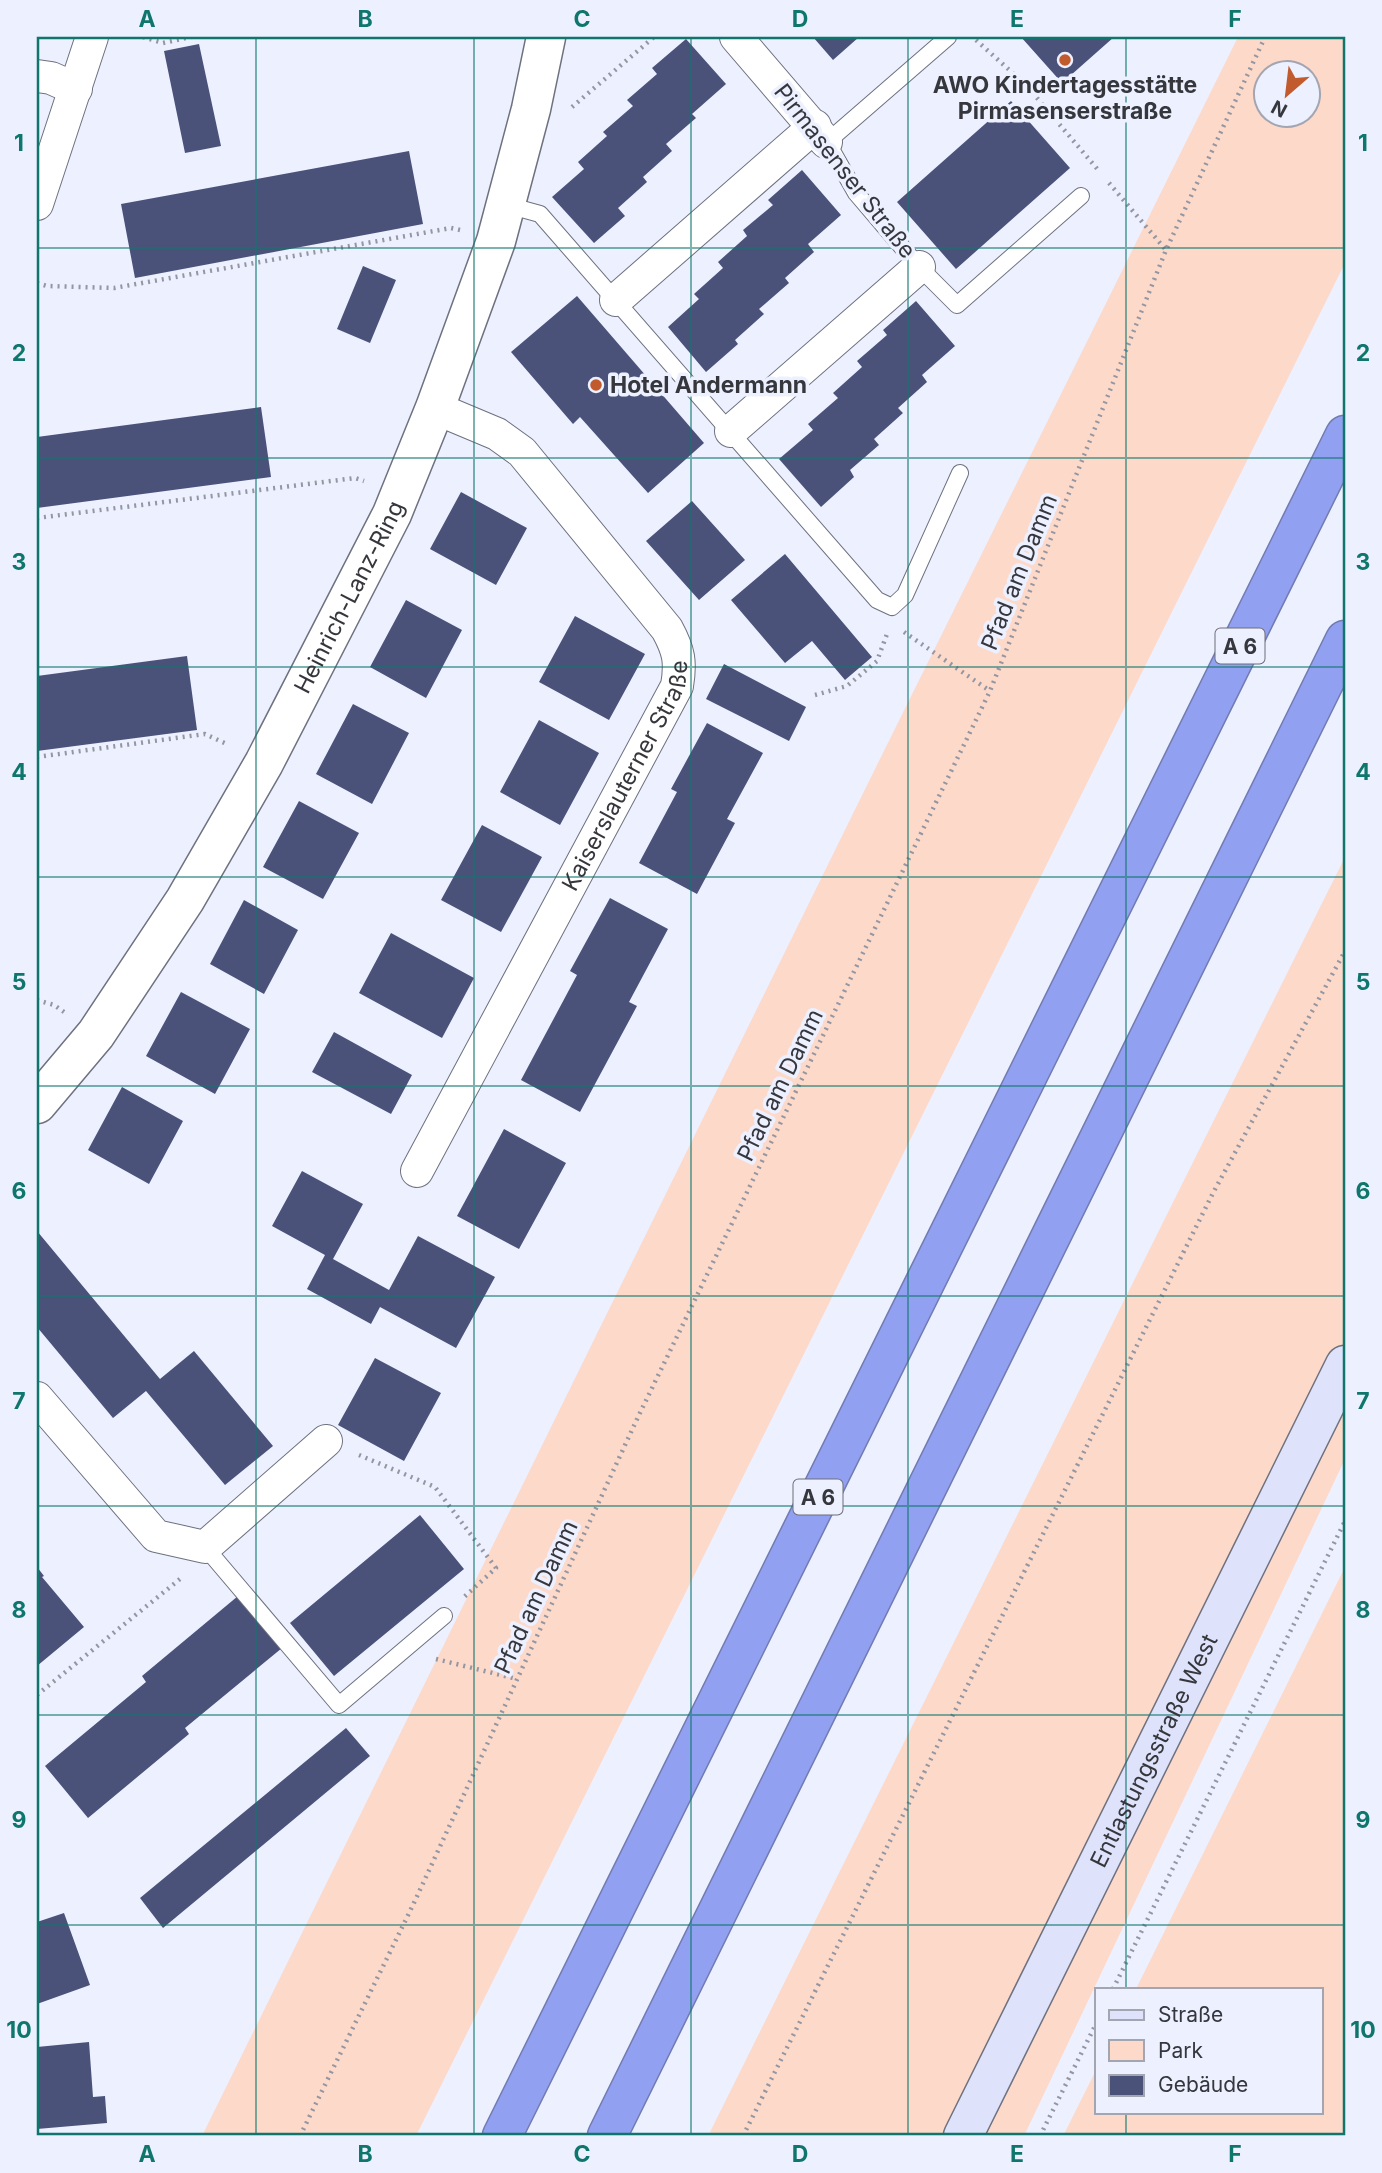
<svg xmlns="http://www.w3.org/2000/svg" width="1382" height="2173" font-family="Inter,sans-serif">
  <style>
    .green { fill: #fdd9ca; fill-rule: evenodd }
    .building { fill: #4a527a }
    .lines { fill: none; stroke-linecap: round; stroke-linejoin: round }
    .service-casing { stroke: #6e717f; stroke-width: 18 }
    .minor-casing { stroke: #6e717f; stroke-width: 34 }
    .tertiary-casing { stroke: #6e717f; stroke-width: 41 }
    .secondary-casing { stroke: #6e717f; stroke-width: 41 }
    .motorway-casing { stroke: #717bb1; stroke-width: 41 }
    .path { stroke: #9496a1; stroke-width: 4.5; stroke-dasharray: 2 5; stroke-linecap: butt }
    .service { stroke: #fff; stroke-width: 16 }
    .minor { stroke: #fff; stroke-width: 32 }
    .tertiary { stroke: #fff; stroke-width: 38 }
    .secondary { stroke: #dee2fa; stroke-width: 38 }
    .motorway { stroke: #91a0f0; stroke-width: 38 }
    .grid { fill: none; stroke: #0f766e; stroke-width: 2; stroke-opacity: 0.55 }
    .poi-dot { fill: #c15b2d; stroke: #ecf0ff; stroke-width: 2.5 }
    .labels { text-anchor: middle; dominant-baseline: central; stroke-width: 7; stroke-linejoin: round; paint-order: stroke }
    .shield { fill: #ecf0ff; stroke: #6d6e77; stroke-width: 2 }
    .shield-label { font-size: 21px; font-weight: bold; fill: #36373d }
    .poi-label { font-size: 23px; font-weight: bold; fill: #36373d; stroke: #ecf0ff }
    .street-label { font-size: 23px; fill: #36373d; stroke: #ecf0ff }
    .neatline { fill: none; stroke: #0f766e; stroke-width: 2.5 }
    .grid-label { font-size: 23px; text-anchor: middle; font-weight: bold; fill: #0f766e }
  </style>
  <rect width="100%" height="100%" fill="#ecf0ff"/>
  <!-- green -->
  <path class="green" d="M1238,37h107v226l-929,1873h-214l673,-1367zM1266,74h42v42h-42z
    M1345,857v602l-321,677h-316z
    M1345,1567v569h-282l34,-68v44h224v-123h-185z"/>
  <!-- building -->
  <path class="building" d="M813,37h46l-26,23z
    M1021,37h93l-52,46z
    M686,39l40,45 -34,30 4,4 -30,26 6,7 -29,26 4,5 -29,26 7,8 -31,27 -42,-46 32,-28 -6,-7 29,-26 -4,-4 30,-26 -6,-6 30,-26 -5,-6z
    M199,44l22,102 -36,7 -21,-102z
    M1011,101l59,67 -114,101 -59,-67z
    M409,151l14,73 -288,54 -14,-74z
    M802,170l39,45 -33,29 6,8 -29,26 4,5 -30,26 5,5 -29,26 3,4 -32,28 -38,-45 31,-28 -5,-5 29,-26 -5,-6 29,-26 -4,-6 30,-25 -5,-5z
    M363,266l33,14 -26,63 -33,-14z
    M577,296l127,147 -56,50 -68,-76 -7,7 -62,-72z
    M916,301l39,45 -33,29 5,7 -29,26 5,5 -29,26 5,6 -29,25 4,7 -33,30 -42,-48 34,-29 -5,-6 30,-26 -5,-5 29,-26 -5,-6 30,-26 -4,-5z
    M261,407l10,70 -234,31v-71z
    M461,492l66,36 -31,57 -66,-36z
    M692,501l53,59 -46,40 -53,-59z
    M785,554l87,103 -27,23 -33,-39 -27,22 -54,-63z
    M406,600l56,30 -36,68 -56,-31z
    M575,616l70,38 -36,66 -70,-38z
    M187,656l10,74 -160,21v-75z
    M724,664l82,43 -17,34 -83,-42z
    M353,704l56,29 -37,71 -56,-30z
    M539,720l60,33 -39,72 -60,-33z
    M707,723l56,30 -36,66 8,4 -38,71 -58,-31 38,-71 -6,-3z
    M299,801l60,32 -36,66 -60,-32z
    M482,825l60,32 -41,75 -60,-32z
    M610,898l58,31 -39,73 8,4 -57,106 -59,-32 56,-105 -7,-4z
    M244,900l54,30 -34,64 -54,-30z
    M391,933l83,45 -32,60 -83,-45z
    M181,992l69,37 -35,65 -69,-38z
    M334,1032l78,43 -21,39 -79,-42z
    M122,1087l61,34 -34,63 -61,-34z
    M504,1129l62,34 -47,86 -62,-33z
    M302,1171l61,33 -30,55 56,31 29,-54 77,41 -39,71 -76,-41 -9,17 -64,-35 18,-34 -53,-29z
    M37,1231l123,148 34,-28 79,95 -48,39 -79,-94 -33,27 -76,-91z
    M375,1358l66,35 -37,68 -66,-36z
    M420,1515l44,54 -130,107 -44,-53z
    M37,1567l7,9 -2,1 42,50 -47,39z
    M238,1596l44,52 -97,80 4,6 -101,84 -43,-52 101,-84 -4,-6z
    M346,1728l24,28 -207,172 -23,-30z
    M64,1913l26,72 -53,19v-82z
    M89,2042l4,55 12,-1 2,27 -70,6v-82z"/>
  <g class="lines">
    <defs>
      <path id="service" d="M948,37l-121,105 29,51 63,74 38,38 124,-109
        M507,205l33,9 337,386 15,7 13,-12 55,-122
        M205,1547l134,158 105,-89"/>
      <g id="minor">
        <path d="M736,37l90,105"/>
        <path d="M37,76l14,2 25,11"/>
        <path d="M37,204l55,-167"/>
        <path d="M616,300l199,-174"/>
        <path d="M731,431l188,-164"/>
        <path id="s1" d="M417,1171l260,-485c4,-24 2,-35 -10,-57l-145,-177 -25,-18 -62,-26"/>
        <path d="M37,1398l119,138 49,11 121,-106"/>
      </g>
      <g id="tertiary">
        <path id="s2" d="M37,1104l59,-70 89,-134 79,-137 128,-249 43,-106 61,-167 35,-132 15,-72"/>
      </g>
      <g id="secondary">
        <path id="s3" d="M963,2136l382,-771"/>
      </g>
      <path id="motorway" d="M502,2136l843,-1701
        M607,2136l738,-1496"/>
    </defs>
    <!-- service casing -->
    <use href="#service" class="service-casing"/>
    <!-- minor casing -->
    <use href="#minor" class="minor-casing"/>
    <!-- tertiary casing -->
    <use href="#tertiary" class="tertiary-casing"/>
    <!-- secondary casing -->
    <use href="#secondary" class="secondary-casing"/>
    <!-- motorway casing -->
    <use href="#motorway" class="motorway-casing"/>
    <!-- path -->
    <path class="path" d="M143,37l20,6 28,-6
      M976,40l50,45 73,86
      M572,107l82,-70
      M1109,183l57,67
      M37,283l10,3 67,2 337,-60 9,2
      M37,518l318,-40 9,3
      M904,632l86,59
      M815,695l32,-9 30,-25 10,-27
      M37,757l168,-23 24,11
      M37,1000l17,5 10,7
      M359,1455l76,32 61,81 -33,30
      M436,1659l81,20
      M37,1695l143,-116
      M1113,1989l232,-468
      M300,2136l113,-231 225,-488 352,-726 176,-441 99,-213
      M743,2136l470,-943 132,-242
      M1040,2136l57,-114"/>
    <!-- service -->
    <use href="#service" class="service"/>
    <!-- minor -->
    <use href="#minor" class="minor"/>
    <!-- tertiary -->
    <use href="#tertiary" class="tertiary"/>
    <!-- secondary -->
    <use href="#secondary" class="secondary"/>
    <!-- motorway -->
    <use href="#motorway" class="motorway"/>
  </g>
  <!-- grid -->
  <path class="grid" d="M256,37v2099M474,37v2099M691,37v2099M908,37v2099M1126,37v1952M37,248h1308M37,458h1308M37,667h1308M37,877h1308M37,1086h1308M37,1296h1308M37,1506h1308M37,1715h1308M37,1925h1308M1126,2112v24"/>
  <!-- markers -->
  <g class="poi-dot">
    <circle cx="1065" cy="60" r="7"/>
    <circle cx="596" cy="385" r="7"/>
  </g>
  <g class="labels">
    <!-- shield labels -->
    <g class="shield">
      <rect x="1215.5" y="628.5" width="49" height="35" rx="5"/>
      <rect x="793.5" y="1479.5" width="49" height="35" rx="5"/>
    </g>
    <g class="shield-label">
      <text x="1240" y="646">A 6</text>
      <text x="818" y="1497">A 6</text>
    </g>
    <!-- poi labels -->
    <g class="poi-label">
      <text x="1065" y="85">AWO Kindertagesstätte<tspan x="1065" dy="26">Pirmasenserstraße</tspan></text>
      <text x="610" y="385" text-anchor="start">Hotel Andermann</text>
    </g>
    <!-- street labels -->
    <g class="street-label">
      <text transform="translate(845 171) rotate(52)">Pirmasenser Straße</text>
      <text transform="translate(1019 572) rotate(-68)">Pfad am Damm</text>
      <text stroke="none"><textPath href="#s2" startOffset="597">Heinrich-Lanz-Ring</textPath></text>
      <text stroke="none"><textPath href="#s1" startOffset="448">Kaiserslauterner Straße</textPath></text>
      <text transform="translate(780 1085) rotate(-64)">Pfad am Damm</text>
      <text transform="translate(536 1597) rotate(-65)">Pfad am Damm</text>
      <text stroke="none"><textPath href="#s3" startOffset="430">Entlastungsstraße West</textPath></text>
    </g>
  </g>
  <!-- border -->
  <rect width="1382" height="2173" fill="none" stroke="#ecf0ff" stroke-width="77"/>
  <!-- legend -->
  <rect x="1095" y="1988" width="228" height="126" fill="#ecf0ff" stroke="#a3a6b1" stroke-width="2"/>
  <rect x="1109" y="2010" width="35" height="10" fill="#dee2fa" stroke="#a3a6b1" stroke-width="2"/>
  <text x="1158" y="2022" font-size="21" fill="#36373d">Straße</text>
  <rect x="1109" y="2040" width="35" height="21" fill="#fdd9ca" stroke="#a3a6b1" stroke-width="2"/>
  <text x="1158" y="2058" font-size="21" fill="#36373d">Park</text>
  <rect x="1109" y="2075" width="35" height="21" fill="#4a527a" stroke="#a3a6b1" stroke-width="2"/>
  <text x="1158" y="2092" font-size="21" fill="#36373d">Gebäude</text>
  <!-- north arrow -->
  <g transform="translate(1287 94) rotate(208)"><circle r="33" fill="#ecf0ff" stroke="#a3a6b1" stroke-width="2"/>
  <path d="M0-5L12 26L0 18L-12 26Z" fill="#c15b2d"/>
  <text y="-10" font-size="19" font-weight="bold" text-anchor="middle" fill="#36373d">N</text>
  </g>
  <rect x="38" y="38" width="1306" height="2096" class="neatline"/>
  <g class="grid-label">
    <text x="147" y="27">A</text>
    <text x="365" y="27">B</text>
    <text x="582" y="27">C</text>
    <text x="800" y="27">D</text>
    <text x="1017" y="27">E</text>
    <text x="1235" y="27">F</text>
    <text x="19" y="151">1</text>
    <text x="1363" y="151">1</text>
    <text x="19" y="361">2</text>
    <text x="1363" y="361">2</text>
    <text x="19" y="570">3</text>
    <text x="1363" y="570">3</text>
    <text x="19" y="780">4</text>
    <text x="1363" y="780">4</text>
    <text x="19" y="990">5</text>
    <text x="1363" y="990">5</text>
    <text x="19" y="1199">6</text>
    <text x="1363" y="1199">6</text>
    <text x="19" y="1409">7</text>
    <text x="1363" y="1409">7</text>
    <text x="19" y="1618">8</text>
    <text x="1363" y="1618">8</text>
    <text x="19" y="1828">9</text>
    <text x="1363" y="1828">9</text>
    <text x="19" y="2038">10</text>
    <text x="1363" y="2038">10</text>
    <text x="147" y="2162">A</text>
    <text x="365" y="2162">B</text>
    <text x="582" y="2162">C</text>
    <text x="800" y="2162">D</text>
    <text x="1017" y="2162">E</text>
    <text x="1235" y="2162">F</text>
  </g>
</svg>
